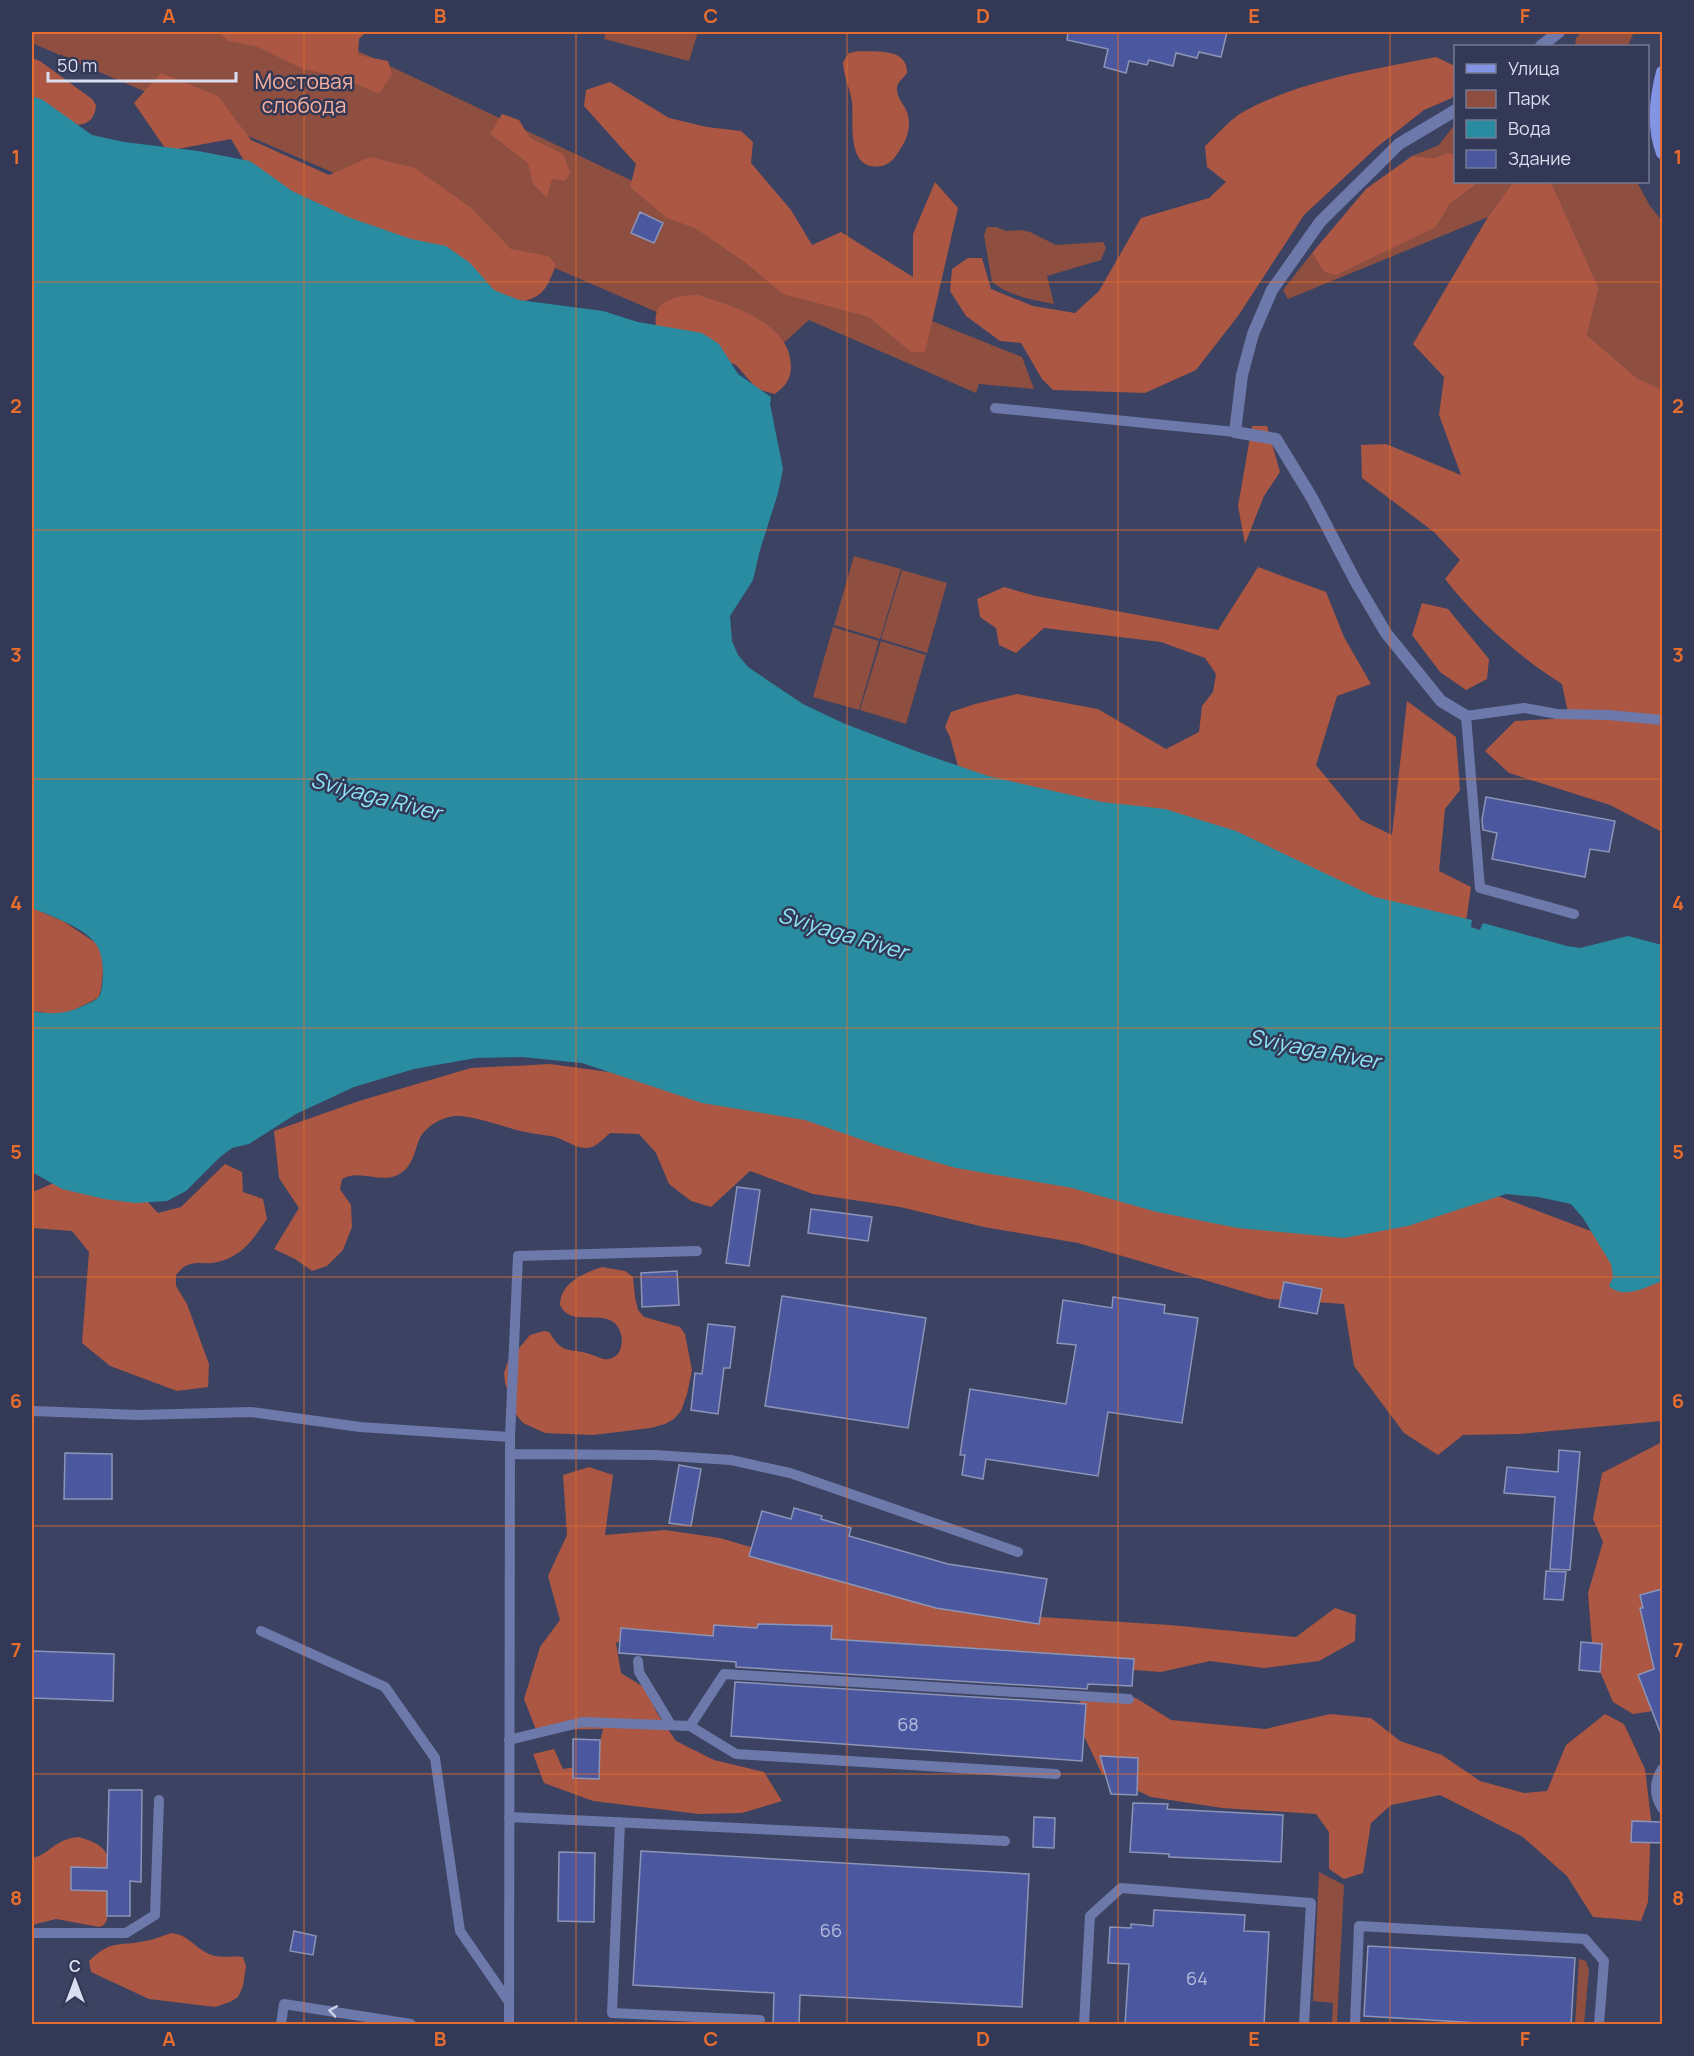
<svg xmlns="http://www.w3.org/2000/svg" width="1694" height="2056" font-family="Manrope,sans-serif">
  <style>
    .green { fill: #8e4f40 }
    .forest { fill: #ab5743 }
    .water { fill: #2a8ca0 }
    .building { fill: #4b579f; stroke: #8c95b7; stroke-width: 1.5 }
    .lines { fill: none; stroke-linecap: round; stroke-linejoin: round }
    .lane { stroke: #6d79ab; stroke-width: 10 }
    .street { stroke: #6d79ab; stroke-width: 12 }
    .secondary { stroke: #8494e4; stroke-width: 12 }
    .oneway { stroke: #c9cfe6 }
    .grid { fill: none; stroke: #e66d2e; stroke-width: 1.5; stroke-opacity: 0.55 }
    .labels { text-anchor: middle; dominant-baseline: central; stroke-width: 5; stroke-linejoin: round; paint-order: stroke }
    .number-label { font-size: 18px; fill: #b6bcdc }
    .park-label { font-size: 21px; fill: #f7b09e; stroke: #323855 }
    .water-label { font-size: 22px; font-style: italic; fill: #8ee3f7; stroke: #323855 }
    .neatline { fill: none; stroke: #e66d2e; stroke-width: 2 }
    .grid-label { font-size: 20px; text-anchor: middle; font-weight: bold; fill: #e66d2e }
  </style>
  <rect width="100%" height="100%" fill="#3c4261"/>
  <!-- green -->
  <path class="green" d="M32,32h286l589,279 115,46 12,32 -55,-5 -3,9 -167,-73 -43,39 -734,-316z
    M606,32h92l-9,29 -85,-22z
    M1582,32h52l-6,14h-53l1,-8z
    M1455,124v31l-7,-3 -14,6 -22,-2 27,-11z
    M1479,182h34l-25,35 -200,82 -5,-9 29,-37 12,19 112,-45 14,-23z
    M1551,182h86l13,24 12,15v169l-25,-12 -50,-43 12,-47z
    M987,227h9l10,4 15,-1 9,2 26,13 47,-3 3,6 -5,12 -54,16 7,28c-21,-4 -45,-8 -62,-22l-8,-47z
    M854,556l47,13 -21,70 -46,-14z
    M902,570l45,13 -20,70 -46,-14z
    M833,627l46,14 -20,69 -46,-13z
    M881,641l45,14 -20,69 -46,-14z
    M1319,1872l25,13 -7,139h-5l1,-21 -20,-2z
    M1579,1959l7,2 3,9 -5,54h-9z"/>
  <!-- forest -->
  <path class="forest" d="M218,32h148l-7,7 -1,16 30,6 4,13 -13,20 -38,-17 -38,-8 -45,-22 -30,-6z
    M859,51c18,1 49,-3 48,22 -3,5 -9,8 -10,14 -1,11 7,17 10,25 5,14 0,28 -8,39 -4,7 -9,13 -17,15 -37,7 -28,-45 -30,-64 -2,-14 -9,-27 -9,-40l6,-9z
    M1436,57l19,9v28l-3,4 -28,12 -47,37 -73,68 -66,101 -42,54 -51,23 -92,-3 -11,-11 -21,-36 -21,-2 -34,-25 -16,-25 2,-22 16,-11h14l9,31 42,17 42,7 24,-22 42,-73 68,-20 17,-16 -19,-15 -2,-21c12,-11 24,-26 38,-34 58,-32 128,-42 193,-55z
    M32,58l8,3 52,38 4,6c-2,35 -46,15 -64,8z
    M161,73l57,23 33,44 78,35 41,-18 45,11 55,39 41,42 37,7 8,8c-11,32 -16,34 -48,41l-247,-116 -30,-50 -64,12 -33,-48z
    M610,82l59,36 38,9 34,4 12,11 -2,21 40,47 21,35 29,-13 72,45v-43l22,-52 23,26 -33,144h-14l-42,-35 -86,-23 -37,-31 -51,-35 -28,-10 -37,-31 6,-23 -52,-58 2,-16z
    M502,114l17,6 11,18 33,16 7,19 -5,8 -13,-2 -5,19 -14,-14 -5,-21 -38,-29z
    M1448,152l7,3 1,27h23l-29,22 -14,23 -100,48 -12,-3 -12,-19 54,-64 46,-33 22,2z
    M1513,182h38l48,106 -12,47 50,43 25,12v442l-52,-27 -101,-32 -24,-22 30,-30 54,-3 -7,-34c-43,-27 -86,-65 -117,-105l15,-19 -26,-28 -72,-54 -1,-33 25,-1 75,31 -22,-60 5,-38 -31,-33 75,-127z
    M698,295c34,11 94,28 93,73 -1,13 -6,18 -16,26l-18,-5 -21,-24 -80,-35c0,-4 -1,-10 0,-15 3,-17 27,-20 42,-20z
    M1252,426h15l13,46 -16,24 -19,48 -7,-38z
    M1258,567l68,25 18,45 27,47 -34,12 -21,69 45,55 31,15 15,-134 49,36 4,53 -15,19 -6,62 32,16 -8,56 -501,-162 -12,-44 -5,-10 6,-15 24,-8 42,-10 81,15 68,40 33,-17 3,-26 11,-14 3,-18 -11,-16 -44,-16 -117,-14 -28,25 -17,-8 -3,-17 -16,-11 -3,-18 27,-12 32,9 182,34z
    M1422,603l26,6 41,50 -2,20 -21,11 -26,-18 -28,-37z
    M32,908l31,13 33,22 6,13 1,15 -2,19 -3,8 -28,14 -17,2 -21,-3z
    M550,1064l940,129 172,65v163l-144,13 -55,1 -25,20 -34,-22 -50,-67 -10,-62 -75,-5 -191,-56 -94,-16 -84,-20 -87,-13 -63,-23 -39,36 -20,-6 -22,-17 -13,-31 -17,-19 -29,-1c-5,4 -12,12 -18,14 -12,4 -23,-5 -34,-9 -8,-3 -18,-3 -27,-5 -23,-4 -48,-15 -71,-17 -16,-1 -35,10 -41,24 -4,10 -5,20 -13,29 -20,20 -43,-2 -64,10l-2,10 11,16 1,22 -9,23 -16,16 -15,5 -17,-12 -21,-10 25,-41 -20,-30 -5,-47 85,-30 112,-33z
    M225,1164l17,8 1,20 20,7 4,20c-14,20 -23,36 -49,43 -18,4 -28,-5 -42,13v11l11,18 22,60 -1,23 -31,4 -67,-25 -28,-23 7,-91 -17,-21 -40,-3v-39l3,2 56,-24 43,20 24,26 23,-6z
    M602,1267l23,4 8,6 2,20 3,13 6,7 36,10 5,7 7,36 -5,24 -6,17 -7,8 -9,5 -14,4 -58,7 -48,-2 -22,-10 -6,-7 -12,-33 -1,-10 4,-12 22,-26 14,-4 5,1c3,4 6,10 11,14 9,6 17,4 26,7 6,1 12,5 18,6 15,2 20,-13 17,-25 -8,-31 -49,-3 -61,-29 0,-22 24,-32 42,-38z
    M1660,1443h2v156l-11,28 11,41v35l-2,7 -27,4 -20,-12 -20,-47 -5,-62 15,-51 -10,-23 9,-46z
    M589,1467l24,8 -8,60 60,-5 55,8 254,75 196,12 126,12 39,-29 21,7 -1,26 -36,20 -55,7 -54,-7 -49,11 -524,-38 -21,9 5,30 24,15 12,25 19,28 38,19 50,12 18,29 -40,12 -43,1 -106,-13 -49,-18 -11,-29 21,-5 9,20 32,-5 8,-35 -67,1 -12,-31 16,-52 20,-27 -12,-44 19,-41 -4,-60z
    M1081,1695l55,3 35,22 94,9 65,-15 41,4 29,23 42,14 38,26 44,12 23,-2 19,-46 39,-31 19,10 21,45 6,50 -3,83 -7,19 -48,-4 -26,-41 -44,-39 -83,-42 -49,10 -20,18 -8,50 -19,6 -15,-10v-37l-13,-18 -94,-6 -71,-11 -49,-23 -26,-55z
    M79,1837c12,4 23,7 29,19l-1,64 -3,5 -5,2 -43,-8 -24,6v-67c18,-3 21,-19 47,-21z
    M172,1933c15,2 21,12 33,19 13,8 25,3 38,5l3,9 -3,20 -5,11 -8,5 -15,5 -66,-8 -58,-27 -2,-11c23,-22 28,-14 56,-20 9,-1 18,-6 27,-8z"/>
  <!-- water -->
  <path class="water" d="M32,96l11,4 49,35 32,7 74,9 52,10 42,30 56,26 63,22 35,7 24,17 24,27 25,10 84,11 35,11 64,11 17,11 19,30 33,23 -1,7 13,65 -5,24 -18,57 -7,30 -23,36 2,25 6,14 10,12 55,37 40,19 78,30 67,23 114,26 63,7 71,22 139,66 97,23 -1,7 9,3 3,-7 84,23 13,2 48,-12 34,9v336c-16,6 -38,19 -53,5l4,-9 -2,-13 -28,-46 -12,-14 -33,-7 -32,-3 -98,32 -64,12 -106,-10 -81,-16 -85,-24 -116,-20 -73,-21 -78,-27 -103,-17 -120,-40 -60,-6 -46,1 -62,11 -60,18 -58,27 -47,30 -17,4 -12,9 -34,34 -19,10 -31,2 -32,-4 -42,-10 -30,-17v-161c20,4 35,3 53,-6 4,-2 10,-4 13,-7 5,-6 4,-16 5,-23 0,-10 -1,-22 -7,-31 -12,-17 -45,-28 -64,-36z"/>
  <!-- building -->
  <path class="building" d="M1068,32h159l-6,25 -22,-5 -2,6 -21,-5 -3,13 -24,-6 -2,5 -18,-4 -3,12 -22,-6 4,-18 -41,-9z
    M640,212l23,11 -9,20 -23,-10z
    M1486,797l129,24 -6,31 -19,-3 -5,28 -93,-18 5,-26 -14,-3 -1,-10z
    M737,1187l23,3 -11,76 -23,-3z
    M811,1209l61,8 -4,24 -60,-8z
    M677,1271l2,34 -37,2 -1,-34z
    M1284,1282l38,7 -5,25 -38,-7z
    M782,1296l144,22 -18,110 -143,-22z
    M1113,1297l52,8 -1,8 34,5 -16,105 -74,-11 -10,64 -112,-17 -3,20 -21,-4 3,-20h-5l10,-66 96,15 10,-59 -19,-2 6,-43 49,8z
    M708,1324l27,3 -5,41h-6l-6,46 -27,-4 4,-37 7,1z
    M1559,1450l21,2 -10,118 -20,-1 5,-72 -51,-4 3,-26 51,5z
    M65,1453l47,1v45h-48z
    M679,1465l22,4 -10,57 -22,-3z
    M794,1508l28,8 -1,3 30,9 -2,8 99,28 99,15 -8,45 -103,-16 -187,-52 13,-45 29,8z
    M1546,1571l20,1 -3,28 -19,-1z
    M1662,1589v145h-1l-23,-59 16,-6 -14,-61h3l-3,-13z
    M758,1624l74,2 -1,13 303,20 -2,27 -44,-2 -1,5 -351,-22v-5l-117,-9 2,-25 92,8 1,-11 43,3z
    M1581,1642l21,2 -2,28 -21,-2z
    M32,1651l82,3 -1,47 -81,-3z
    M735,1682l351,22 -4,57 -351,-25z
    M573,1739l27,1 -1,39 -26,-1z
    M1100,1756l38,2 -1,37 -26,-1z
    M109,1790h33l-1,92 -11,-1v35h-23v-25l-36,-1v-23l36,1z
    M1133,1803l35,1 -1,5 116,6 -2,47 -112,-5v-3l-39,-2z
    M1034,1817l21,1 -1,30 -21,-1z
    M1632,1821l30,1v21l-31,-1z
    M641,1851l388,23 -7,133 -222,-12 -1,30h-26l1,-32 -141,-8z
    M559,1852l36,1 -1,69 -36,-1z
    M1154,1910l91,5 -1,16 25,1 -5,93h-139l4,-61 -21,-1 2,-36 21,1v-4l22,2z
    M294,1931l22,5 -3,19 -23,-4z
    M1368,1946l207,12 -4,67h-59l-148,-9z"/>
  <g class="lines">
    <!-- lane -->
    <path class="lane" d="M995,408l240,24
      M1574,914l-94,-26 -14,-172 58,-8 33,6 51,1 54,5
      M32,1411l107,4 112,-3 109,15 150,10 -1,587
      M510,1437l8,-181 179,-5
      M510,1454l144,1 77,5 59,13 228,79
      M261,1631l124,56 50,71 25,173 49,71
      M638,1661l1,11 32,53
      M690,1726l34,-52 405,25
      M509,1740l74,-18 107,4 46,28 320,20
      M1662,1769c-8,13 -8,26 0,39
      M509,1817l496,24
      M620,1822l-8,191 148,7
      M32,1933h94l29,-18 4,-115
      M281,2024l3,-20 127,20
      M1084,2024l6,-108 31,-28 190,15 -7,121
      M1355,2024l4,-98 226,13 19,22 -5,63"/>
    <!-- street -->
    <path class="street" d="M1541,46l18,-14
      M1456,110l-57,34 -79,78 -48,68 -19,44 -11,41 -7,57 41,7 36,59 45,86 29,49 55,68 25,15"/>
    <!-- secondary -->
    <path class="secondary" d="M1662,72c-7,27 -10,55 0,81"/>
  </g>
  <!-- one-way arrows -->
  <defs><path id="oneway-chevron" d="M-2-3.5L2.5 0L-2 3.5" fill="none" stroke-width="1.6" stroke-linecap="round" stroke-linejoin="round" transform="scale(1.5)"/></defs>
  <use class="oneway" href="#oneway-chevron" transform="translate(333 2011) rotate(-171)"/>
  <!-- grid -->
  <path class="grid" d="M304,32v1992M576,32v1992M847,32v1992M1118,32v1992M1390,32v1992M32,282h1630M32,530h1630M32,779h1630M32,1028h1630M32,1277h1630M32,1526h1630M32,1774h1630"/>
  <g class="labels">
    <!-- number labels -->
    <g class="number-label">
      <text x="908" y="1724">68</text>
      <text x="831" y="1930">66</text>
      <text x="1197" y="1978">64</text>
    </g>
    <!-- park labels -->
    <g class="park-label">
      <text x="304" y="81">Мостовая<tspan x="304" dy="24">слобода</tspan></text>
    </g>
    <!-- water labels -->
    <g class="water-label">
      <text transform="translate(376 796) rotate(15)">Sviyaga River</text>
      <text transform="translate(843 933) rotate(17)">Sviyaga River</text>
      <text transform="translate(1314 1049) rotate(11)">Sviyaga River</text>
    </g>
  </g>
  <!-- border -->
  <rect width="1694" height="2056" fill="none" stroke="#323855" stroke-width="66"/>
  <!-- legend -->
  <rect x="1454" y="45" width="195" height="138" fill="#323855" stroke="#757a93" stroke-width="1.5"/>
  <rect x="1466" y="64" width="30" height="9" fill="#8494e4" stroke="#757a93" stroke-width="1.5"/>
  <text x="1508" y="75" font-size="18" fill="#d9def1">Улица</text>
  <rect x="1466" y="90" width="30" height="18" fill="#8e4f40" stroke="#757a93" stroke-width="1.5"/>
  <text x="1508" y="105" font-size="18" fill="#d9def1">Парк</text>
  <rect x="1466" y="120" width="30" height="18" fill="#2a8ca0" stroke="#757a93" stroke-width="1.5"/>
  <text x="1508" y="135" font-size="18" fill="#d9def1">Вода</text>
  <rect x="1466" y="150" width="30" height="18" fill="#4b579f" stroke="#757a93" stroke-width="1.5"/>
  <text x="1508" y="165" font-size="18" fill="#d9def1">Здание</text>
  <!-- north arrow -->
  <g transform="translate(75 1981)" stroke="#323855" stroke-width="4.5" paint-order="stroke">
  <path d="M0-4.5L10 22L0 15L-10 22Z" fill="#d9def1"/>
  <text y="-9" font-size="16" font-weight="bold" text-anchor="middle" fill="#d9def1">С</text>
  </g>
  <!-- scale -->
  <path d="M48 72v9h188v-9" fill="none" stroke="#d9def1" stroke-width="3"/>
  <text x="57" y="72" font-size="18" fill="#d9def1" stroke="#323855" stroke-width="4.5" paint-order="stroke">50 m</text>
  <rect x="33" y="33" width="1628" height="1990" class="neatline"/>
  <g class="grid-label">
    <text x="169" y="23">A</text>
    <text x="440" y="23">B</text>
    <text x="711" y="23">C</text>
    <text x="983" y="23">D</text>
    <text x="1254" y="23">E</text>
    <text x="1525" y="23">F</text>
    <text x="16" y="164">1</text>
    <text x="1678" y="164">1</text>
    <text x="16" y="413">2</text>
    <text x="1678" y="413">2</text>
    <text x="16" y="662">3</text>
    <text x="1678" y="662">3</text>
    <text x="16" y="910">4</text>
    <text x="1678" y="910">4</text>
    <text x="16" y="1159">5</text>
    <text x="1678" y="1159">5</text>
    <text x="16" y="1408">6</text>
    <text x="1678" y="1408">6</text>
    <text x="16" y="1657">7</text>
    <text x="1678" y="1657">7</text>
    <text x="16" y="1905">8</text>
    <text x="1678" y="1905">8</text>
    <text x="169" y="2046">A</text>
    <text x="440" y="2046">B</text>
    <text x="711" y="2046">C</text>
    <text x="983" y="2046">D</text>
    <text x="1254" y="2046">E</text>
    <text x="1525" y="2046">F</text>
  </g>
</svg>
